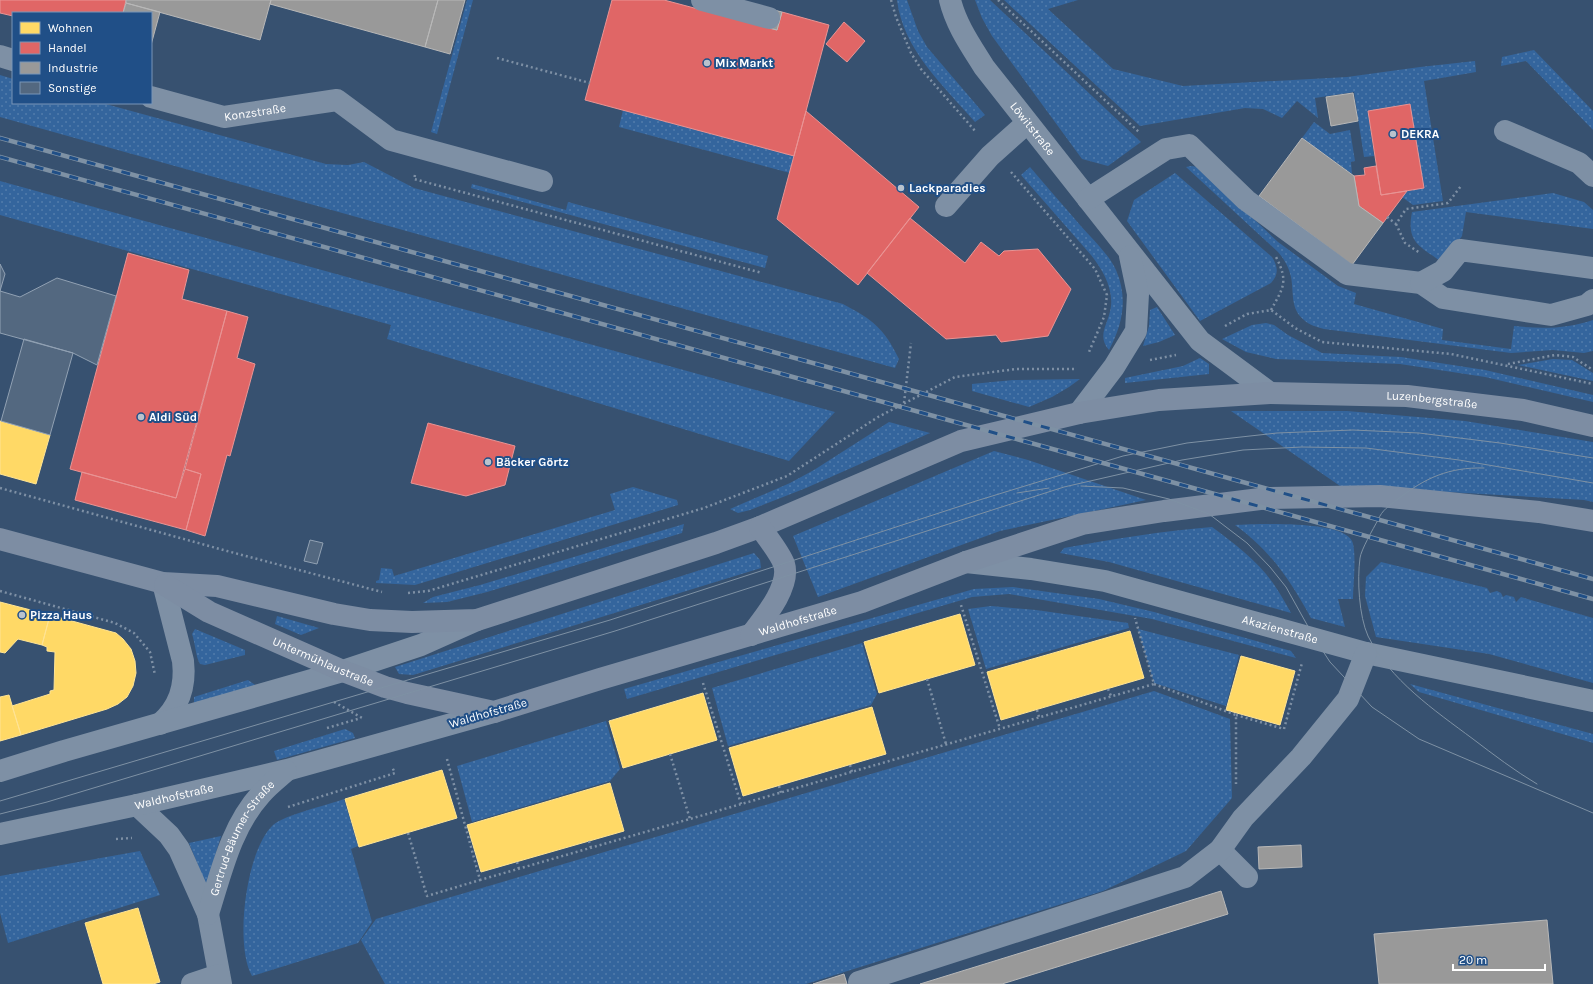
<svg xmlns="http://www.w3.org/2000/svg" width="1593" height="984" font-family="Karla,sans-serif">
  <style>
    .grass { fill: url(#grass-dots) }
    .homes { fill: #ffd966; stroke: #ffe494 }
    .shops { fill: #e06666; stroke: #e99494 }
    .industry { fill: #999; stroke: #b8b8b8 }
    .building { fill: #536880; stroke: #91a1b3 }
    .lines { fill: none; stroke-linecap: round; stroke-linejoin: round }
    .path { stroke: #7e90a5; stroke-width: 2.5; stroke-dasharray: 2 3; stroke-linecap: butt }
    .minor { stroke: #7e90a5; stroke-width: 22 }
    .major { stroke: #7d8da3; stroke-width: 22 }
    .tram { stroke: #7e91a4; stroke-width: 1 }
    .rail-casing { stroke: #7e91a4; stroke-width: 4.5 }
    .rail { stroke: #204f87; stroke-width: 3; stroke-dasharray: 9; stroke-linecap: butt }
    .poi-dot { fill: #b9c2cd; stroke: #204f87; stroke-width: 1.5 }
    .labels { text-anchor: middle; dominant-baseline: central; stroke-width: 4; stroke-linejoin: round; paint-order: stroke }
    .poi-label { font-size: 12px; font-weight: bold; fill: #fff; stroke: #204f87; text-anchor: start }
    .street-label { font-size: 12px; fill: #fff; stroke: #204f87 }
  </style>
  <defs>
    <pattern id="grass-dots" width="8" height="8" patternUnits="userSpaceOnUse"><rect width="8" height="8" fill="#34659d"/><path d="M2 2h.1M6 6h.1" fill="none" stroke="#527cac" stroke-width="1.8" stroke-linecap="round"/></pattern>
  </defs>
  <rect width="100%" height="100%" fill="#375170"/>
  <!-- grass -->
  <path class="grass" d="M467,0h6l-36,134 -6,-2z
    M897,0h10l11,31 9,16 58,68 -10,7c-31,-36 -72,-72 -78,-122z
    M975,0h15l151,142 -33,24 -26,-7 -90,-123 -10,-18z
    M1004,0h74l-30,9 65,60 70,17 164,-9 73,-10 55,-6 1,11 -52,9 19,120 -30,4 -11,-8 5,-6 3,-87 -42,7 6,45 -10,1 -10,-65 -39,6 3,20 -21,-17 -15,17 -19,-9 -18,-1 -105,18z
    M1534,50l59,61v19l-67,-69 -25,5 1,-9z
    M0,75l13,4v24h89l224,61 22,1 16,-3 50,26 429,116c30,16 41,24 56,55l-4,9 -895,-251z
    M623,110l171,46 -4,17 -171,-46z
    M1314,122l16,12 20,-4 5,31 -4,1 1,12 -50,-36z
    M1191,166l8,1 79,75 60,44 18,7 -2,11 89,25 -1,11 69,9 3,-23c27,3 53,3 79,-6v31l-9,2 -31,-3 -42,3 -187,-24c-7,-2 -15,-4 -20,-9 -14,-11 -10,-28 -13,-43 -2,-10 -7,-18 -13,-25l-92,-85z
    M1030,167c16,19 33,38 50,58 12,14 28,28 36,45 12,28 7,54 -7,80 -13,-15 0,-26 2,-44 2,-19 -9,-37 -20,-51l-70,-80z
    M1175,173l97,84c6,10 7,17 -1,26l-71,38 -73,-100 7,-21z
    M0,181l835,231 -46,49 -402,-122 4,-14 -391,-110z
    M472,184l94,26 2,-8 200,54 -3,12 -294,-80z
    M1553,193l31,9 9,8v19l-127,-17 -4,24 -19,27c-23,-17 -37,-20 -31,-51z
    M1157,307l18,28 -16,7 -16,4 6,-20 1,-16z
    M1266,323l8,2 14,10 34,18 79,4 84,13 108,25v7l-108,-25 -85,-13 -124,-5 -30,-7 -24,-13 30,-14z
    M1200,358l9,6v10l-84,9v-5l58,-12z
    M1553,359l19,1 21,13v8l-75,-16z
    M1080,379l-11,8 -17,10 -23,10 -57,-16v-7l41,-4z
    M1231,411h116l118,10 128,21v60l-9,-2 -154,-9 -87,-3z
    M889,422l41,11 -124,55 -56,22 -12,3 -8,-4 60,-26 24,-13z
    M994,451l34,9 118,40 -146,31 -182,66 -25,-61z
    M633,487l44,13 1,5 -263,80 -39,-2v-2l3,-1 2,-12 11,1 2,7 221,-66 -5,-16z
    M684,524l-2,9 -195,59 -40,10 -24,1 10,-6 47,-12z
    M1235,525c22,-1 107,-5 117,16 5,11 1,45 1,58h-15l7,28 -34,-9c-21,-38 -40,-67 -76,-93z
    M1212,527c22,16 48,36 63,59 6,9 11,18 16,27l-182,-51 -49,-9 4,-5c49,-9 98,-17 148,-21z
    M754,553l6,7 1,8 -348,107 -14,-1 -4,-7z
    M1381,562l106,26 3,5 7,-2 4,2 2,4 3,-2 8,2 2,5 5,-5 72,21v65l-104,-29 -113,-17 -11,-41 1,-19z
    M1013,587l86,12 55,13 137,39 5,7 -144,-39 -143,-25 -37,3 -345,102 -3,-10 350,-100z
    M991,606l45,4 92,13 1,5 -143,41 -18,-60z
    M277,616l42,12 -18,7 -26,-11z
    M195,629l50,21v5l-40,10 -5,-1c-4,-6 -5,-22 -8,-30z
    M1138,629l101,26 -13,51 -72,-23z
    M862,643l15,51 -6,11 -143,41 -16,-58z
    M248,680l10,7 -64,16v-6z
    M1410,684l183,50v9l-174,-51z
    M1154,691l76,28 2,79 -46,53 -83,40 -297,93h-421l-24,-44 15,-21z
    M606,721l14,48 -10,12 -138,41 -15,-56z
    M345,729l8,4 2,5 -78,22 -3,-9z
    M344,799l14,47 -7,3 21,73 -14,21 -106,33c-18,-31 -6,-126 21,-151 11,-10 55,-20 71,-26z
    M221,836l-14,47h-2l-16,-40z
    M140,851l20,44 -152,48 -8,-30v-37z"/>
  <!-- homes -->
  <path class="homes" d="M0,421l50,14 -14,49 -36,-10z
    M0,602l50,13 -8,30 -24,-6 -13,14 -5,-1z
    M960,614l15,51 -96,28 -15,-51z
    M50,615l66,18 7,6 8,10 4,12 1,12 -3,13 -6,11 -9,7 -11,5 -86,26 -9,-29 38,-12v-3l4,-1 1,-38 -8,-1v-4l-5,-2z
    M1130,631l14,47 -143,42 -14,-48z
    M1241,656l54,15 -15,54 -54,-15z
    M703,693l14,47 -94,28 -14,-47z
    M9,695l12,40 -21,6v-44z
    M872,707l14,47 -143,42 -14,-48z
    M442,770l15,48 -98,29 -14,-48z
    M610,783l14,48 -143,41 -14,-47z
    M138,908l22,74 -7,2h-50l-18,-61z"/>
  <!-- shops -->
  <path class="shops" d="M0,0h126l-3,13h-110v3l-13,-3z
    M612,0h52l113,30 5,-18 47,13 -35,131 -209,-56z
    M844,22l21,19 -18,21 -21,-18z
    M1410,104l14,84 -43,7 -13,-84z
    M806,111l113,96 -61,78 -81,-66z
    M1376,166l5,29 26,-4 -24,32 -24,-17 -5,-30 11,-1 -1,-7z
    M910,218l55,45 16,-21 18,14 5,-5 34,-2 33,40 -23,47 -47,6 -5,-7 -50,4 -79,-66z
    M128,253l61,17 -7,29 45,12 -51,187 -106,-29z
    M227,311l21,6 -11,41 18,6 -25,92 -3,-1 -22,81 -19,-6 15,-56 -16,-5z
    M428,423l87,23 -10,39 -39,11 -55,-13z
    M185,469l16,5 -15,56 -111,-30 7,-28 94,26z"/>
  <!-- industry -->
  <path class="industry" d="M126,0h145l-11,40 -134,-37z
    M271,0h167l-13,47 -155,-43z
    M438,0h27l-15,54 -25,-7z
    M126,3l34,9 -9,33v-32h-28z
    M774,10l8,2 -5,18 -8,-2z
    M1353,93l5,28 -27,5 -5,-29z
    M1302,138l52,38 5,30 24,17 -31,42 -93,-69z
    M1301,845l1,22 -43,2 -1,-22z
    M1221,891l7,23 -226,70h-82z
    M1547,920l6,64h-174l-5,-50z
    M844,974l3,10h-34z"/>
  <!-- building -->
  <path class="building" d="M0,264l5,10 -5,17z
    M57,278l59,18 -19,69 -24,-12 -73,-20v-42l20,6z
    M24,339l49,14 -23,82 -49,-14z
    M310,540l13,3 -6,21 -13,-3z"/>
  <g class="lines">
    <!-- path -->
    <path class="path" d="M891,0l5,17 15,36 10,16 55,63
      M998,0l142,133
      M497,58l93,25
      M1011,172l84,97 12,26 -3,22 -15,35
      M415,175l-1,4 348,94
      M1387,217l9,7 10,-15 42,-6 13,-17
      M1396,224l9,19 15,10
      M1271,310c12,-22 18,-28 5,-53
      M1225,326l22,-12 24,-4 24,18 27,14 129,12 142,30
      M1150,360l26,-5
      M1508,364l47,-9 18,2 20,13
      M904,403l7,-60
      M0,488l227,63 155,41
      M0,591l115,32 19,10 16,19 5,23
      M408,593l20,-2 276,-83 83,-32 91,-59 77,-40 61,-8h61
      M961,605l39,124
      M927,679l19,65
      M703,683l38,121
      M1154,684l82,31v69
      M1108,689l3,7
      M334,702l30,17
      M1037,710l2,7
      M1236,715l48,14 18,-66
      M327,728l34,-10
      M670,754l20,65
      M447,759l33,121 674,-196 -19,-66
      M850,765l2,7
      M779,786l2,7
      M288,807l107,-34 -3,-6
      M408,833l19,63 53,-16
      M116,839l16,-1
      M589,841l2,7
      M517,862l2,7"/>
    <!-- minor -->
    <g class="minor">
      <path d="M702,0l67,18"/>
      <path id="s1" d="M950,0c6,25 21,46 34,67l216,274 70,52"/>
      <path d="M0,56l13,4"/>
      <path id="s2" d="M151,97l73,20 113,-17 54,40 151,41"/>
      <path d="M1505,131l74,32 14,13"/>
      <path d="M1088,199l78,-50 23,-4 57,55 101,74 74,9 22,15 108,17 36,-10 6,-5"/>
      <path d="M946,206l44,-50 37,-33"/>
      <path d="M1421,283l22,-12 17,-21 133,18"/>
      <path d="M1079,413l35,-46 22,-36 2,-37 -8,-38"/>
      <path id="s3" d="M966,562l65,7 74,12 261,72 227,48"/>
      <path d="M160,724c19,-17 26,-37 23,-63l-20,-78"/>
      <path d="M0,771l64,-20 279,-80 78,-26 56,-25"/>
      <path d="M137,805l32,30 10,14 29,65 13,70"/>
      <path id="s4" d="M0,834l137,-29 150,-35 207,-58"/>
      <path d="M1220,850l27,27"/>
      <path id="s5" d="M208,914c13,-41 23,-87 53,-120 8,-9 17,-16 25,-23"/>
      <path d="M859,982l326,-105 35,-27 23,-32 58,-61 47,-58 18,-46"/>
      <path d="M192,984l27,-9"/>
    </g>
    <!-- major -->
    <g class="major">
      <path id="s6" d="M0,539l163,44 54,3 117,28 36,6 42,2 65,-2 239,-77 44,-16 201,-86 118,-28 80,-13 111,-7 137,3 116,14 70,16"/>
      <path id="s7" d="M165,585l44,27 134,59 42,16 22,6 87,19 106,-33 262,-77 104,-40 116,-38 82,-13 104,-13 112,-2 159,16 54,9"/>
      <path d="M751,635c13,-17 40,-49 33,-71 -4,-11 -17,-27 -24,-37"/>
    </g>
    <!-- tram -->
    <path class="tram" d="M1484,468c-35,-1 -59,10 -86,31 -9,7 -16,11 -20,21 -5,9 -17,30 -18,38 -3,22 -1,58 8,78 22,44 66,74 105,103 21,16 42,32 64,45
      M1081,486l42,2 46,11 40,15 38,29 23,24 16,20 29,52 15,23 42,45 47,32 174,74
      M1017,493l32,-5
      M0,801l610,-181 366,-119 147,-45 64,-13 90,-10 76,-3 66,3 81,10 93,15
      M0,814l47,-12 568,-171 449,-144 118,-27 61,-10 59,-3 64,1 93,12 134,23"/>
    <defs>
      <path id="rail" d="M0,138l1593,441
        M0,157l1593,442"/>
    </defs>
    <!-- rail casing -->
    <use href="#rail" class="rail-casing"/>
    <!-- rail -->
    <use href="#rail" class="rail"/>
  </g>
  <!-- markers -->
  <g class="poi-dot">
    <circle cx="707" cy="63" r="4"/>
    <circle cx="1393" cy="134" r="4"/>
    <circle cx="901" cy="188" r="4"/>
    <circle cx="141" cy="417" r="4"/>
    <circle cx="488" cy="462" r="4"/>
    <circle cx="22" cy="615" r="4"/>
  </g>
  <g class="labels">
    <!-- poi labels -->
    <g class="poi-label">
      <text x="715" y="63">Mix Markt</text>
      <text x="1401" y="134">DEKRA</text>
      <text x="909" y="188">Lackparadies</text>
      <text x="149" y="417">Aldi Süd</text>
      <text x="496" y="462">Bäcker Görtz</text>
      <text x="30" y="615">Pizza Haus</text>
    </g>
    <!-- street labels -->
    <g class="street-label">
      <text stroke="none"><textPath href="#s2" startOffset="107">Konzstraße</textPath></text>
      <text stroke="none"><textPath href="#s1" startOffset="154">Löwitstraße</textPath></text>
      <text stroke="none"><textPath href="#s6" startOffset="1479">Luzenbergstraße</textPath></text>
      <text stroke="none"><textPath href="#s7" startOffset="672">Waldhofstraße</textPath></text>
      <text stroke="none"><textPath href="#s3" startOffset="322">Akazienstraße</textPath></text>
      <text stroke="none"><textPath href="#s7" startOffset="176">Untermühlaustraße</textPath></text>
      <text transform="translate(488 713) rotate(-16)">Waldhofstraße</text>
      <text stroke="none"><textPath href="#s4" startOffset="178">Waldhofstraße</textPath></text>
      <text stroke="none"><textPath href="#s5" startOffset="84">Gertrud-Bäumer-Straße</textPath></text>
    </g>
  </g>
  <!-- legend -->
  <rect x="12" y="12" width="140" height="92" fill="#204f87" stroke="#7995b7"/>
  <rect x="20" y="22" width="20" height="12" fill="#ffd966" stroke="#7995b7"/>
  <text x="48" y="32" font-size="12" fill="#ffffff">Wohnen</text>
  <rect x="20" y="42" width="20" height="12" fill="#e06666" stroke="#7995b7"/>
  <text x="48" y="52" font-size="12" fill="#ffffff">Handel</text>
  <rect x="20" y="62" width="20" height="12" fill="#999999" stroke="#7995b7"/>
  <text x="48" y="72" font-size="12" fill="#ffffff">Industrie</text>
  <rect x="20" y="82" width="20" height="12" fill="#536880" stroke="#7995b7"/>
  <text x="48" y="92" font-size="12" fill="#ffffff">Sonstige</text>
  <!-- scale -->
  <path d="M1453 964v6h92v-6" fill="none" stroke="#ffffff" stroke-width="2"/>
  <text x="1459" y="964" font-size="12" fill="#ffffff" stroke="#204f87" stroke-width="3" paint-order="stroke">20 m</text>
</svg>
